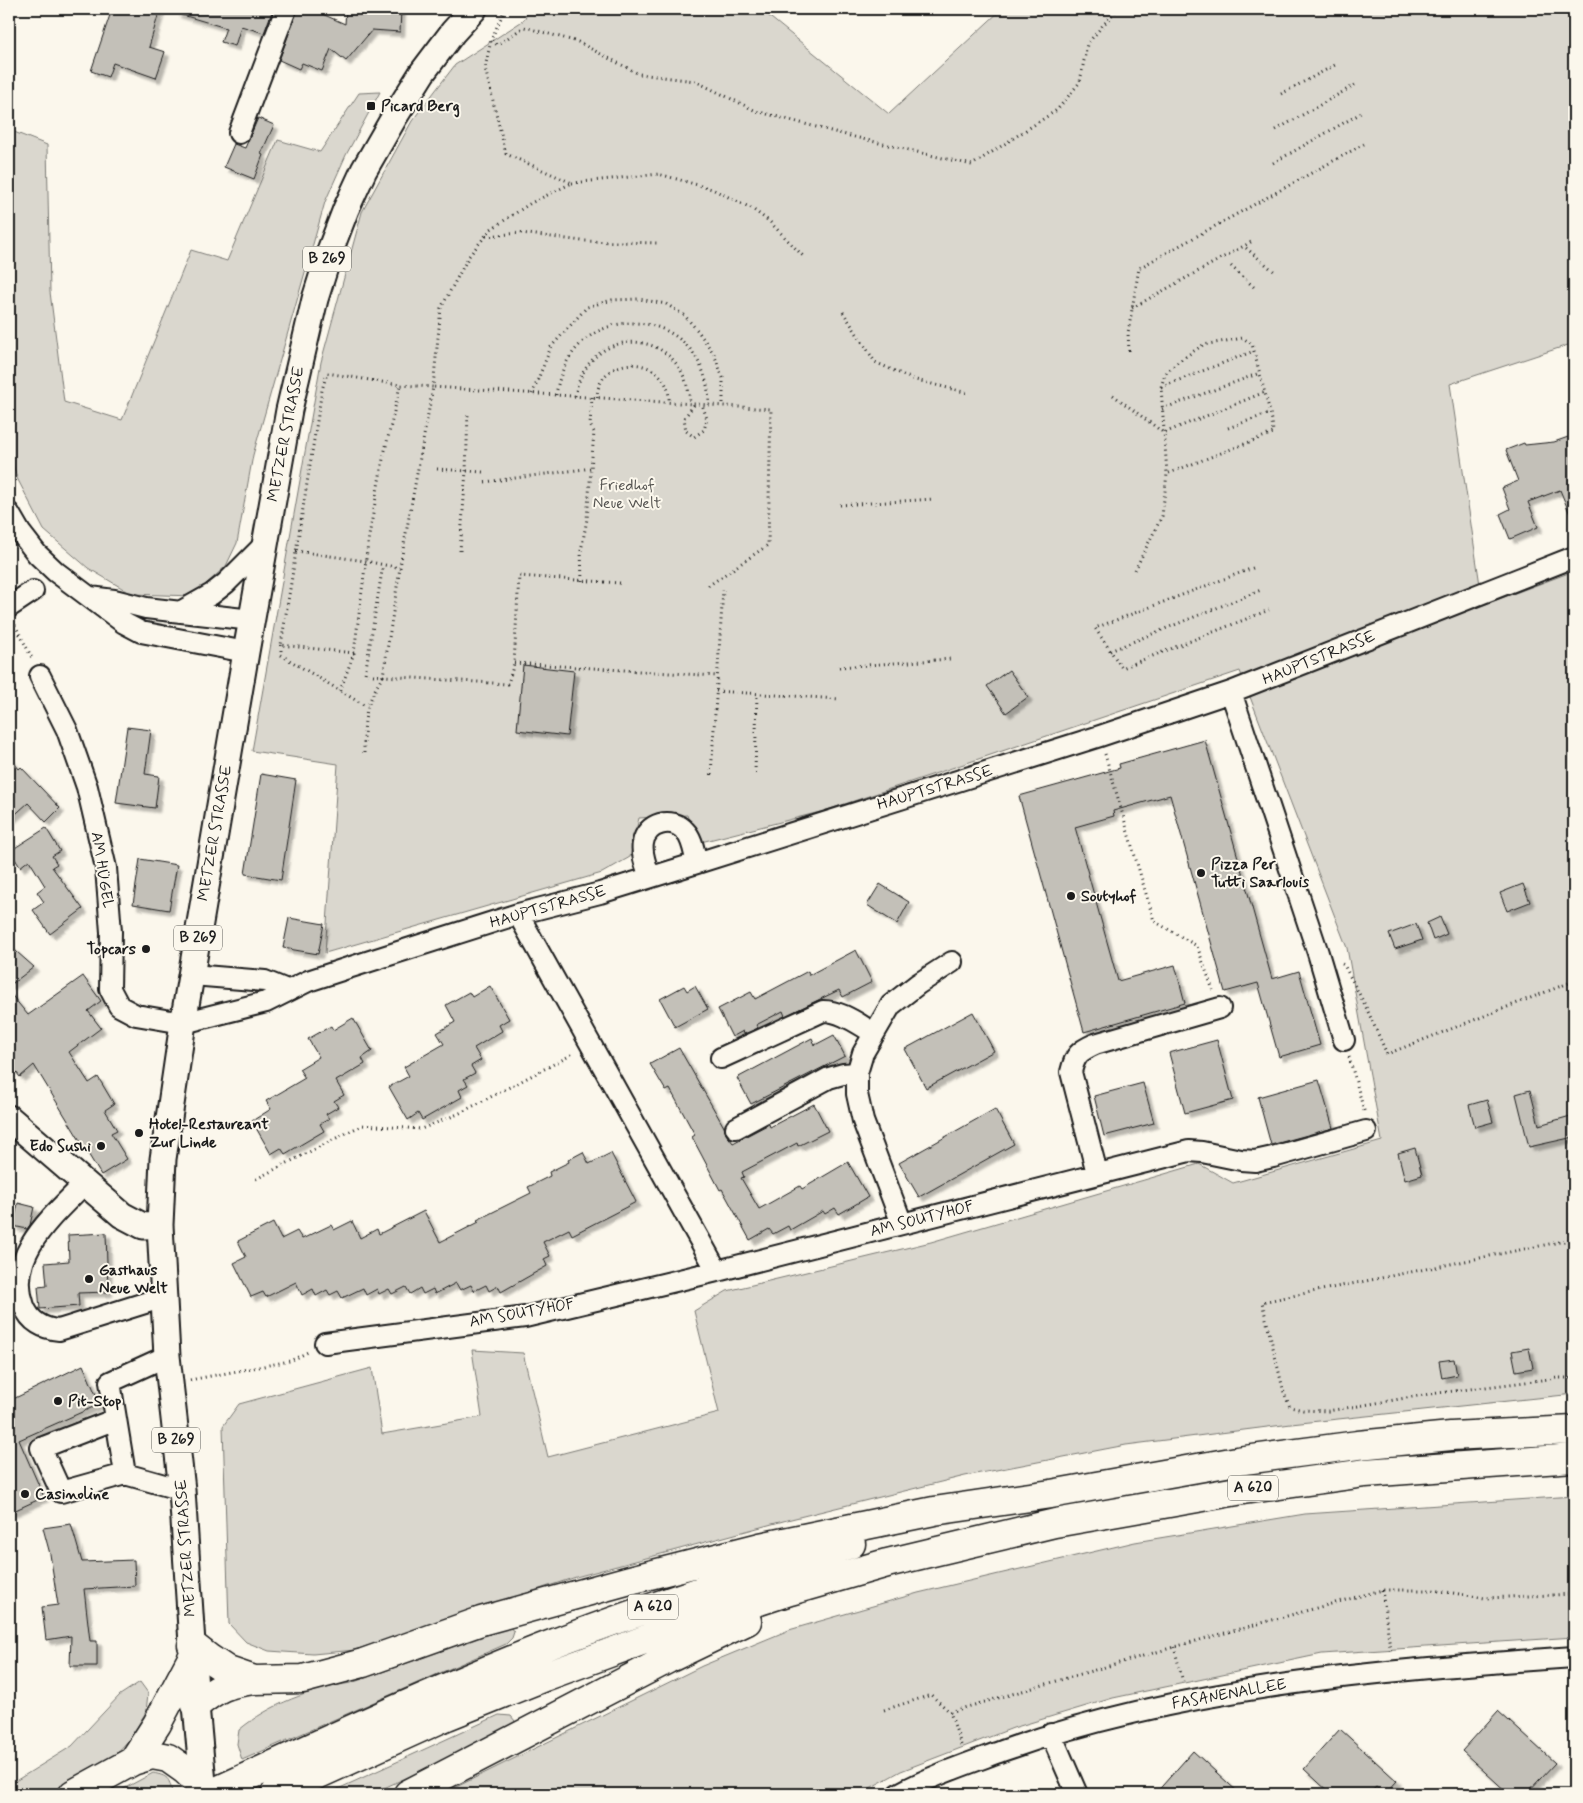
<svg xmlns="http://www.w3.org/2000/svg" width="1583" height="1803" font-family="Mynerve,sans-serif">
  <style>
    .green { fill: #dad7ce; stroke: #7b7a75 }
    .building { fill: #c3c0b8; stroke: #1c1c1c; filter: url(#shadow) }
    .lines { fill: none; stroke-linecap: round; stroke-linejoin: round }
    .minor-casing { stroke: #1c1c1c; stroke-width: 24 }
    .major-casing { stroke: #1c1c1c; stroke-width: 29 }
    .highway-casing { stroke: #1c1c1c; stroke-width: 31 }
    .path { stroke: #1c1c1c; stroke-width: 3; stroke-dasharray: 1 4; stroke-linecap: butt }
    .minor { stroke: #fbf7ec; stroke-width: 20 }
    .major { stroke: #fbf7ec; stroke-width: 25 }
    .highway { stroke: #fbf7ec; stroke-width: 28 }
    .poi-dot { fill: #1c1c1c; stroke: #fbf7ec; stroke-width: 2 }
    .labels { text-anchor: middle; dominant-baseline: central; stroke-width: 4; stroke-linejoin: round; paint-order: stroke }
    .shield { fill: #fbf7ec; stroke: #5f5e5a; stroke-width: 1 }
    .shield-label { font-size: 15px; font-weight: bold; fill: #1c1c1c }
    .poi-label { font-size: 16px; font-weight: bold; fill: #1c1c1c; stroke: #fbf7ec; text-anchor: start }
    .street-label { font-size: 16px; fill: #1c1c1c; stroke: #fbf7ec }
    .park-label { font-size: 16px; fill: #555451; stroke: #fbf7ec }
  </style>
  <defs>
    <filter id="shadow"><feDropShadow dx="4.5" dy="4.5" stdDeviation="1" flood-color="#0004"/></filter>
  </defs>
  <rect width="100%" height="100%" fill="#fbf7ec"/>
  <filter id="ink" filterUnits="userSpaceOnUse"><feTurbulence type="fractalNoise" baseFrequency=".02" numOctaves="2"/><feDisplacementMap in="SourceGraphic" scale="10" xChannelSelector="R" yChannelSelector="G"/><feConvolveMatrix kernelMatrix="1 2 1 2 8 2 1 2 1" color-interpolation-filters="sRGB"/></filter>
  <g filter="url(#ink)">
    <!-- green -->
    <path class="green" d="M529,9h231l129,105 113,-105h572v334l-124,41 33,221 91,-34v823l-283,30 -165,21 -161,31 -178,44 -211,57 -221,73 -42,4 -44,-3 -23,-9 -17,-18 -6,-198 16,-22 133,-36 10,66 100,-17 -10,-67 51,3 25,104 171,-44 -25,-102 33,-20 204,-49 268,-78 34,19 149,-42 -35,-193 -107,-277 -416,140 -127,32 -10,-28 -48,3 -9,39 -28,16 -277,80 13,-189 -86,-13 69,-389 41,-150 50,-91 43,-56 69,-45z
      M380,92l-34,63 -21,47 -72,253 -16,88 -11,23 -33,30 -61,-2 -44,-26 -44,-38 -27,-52 -8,-28v-320l38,15 3,147 14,110 58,18 69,-170 36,11 51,-121 42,12 39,-59z
      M1574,1496v141l-252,17 -209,44 -100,30 -112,43 -42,23h-417l260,-128 87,-36 129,-37 217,-51 170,-28z
      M510,1627l4,5 -2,6 -6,6 -264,116 -5,-16 2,-14c31,-26 72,-41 112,-47z
      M140,1682l8,11 -2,19 -16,27 -19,20 -63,35h-39v-9l63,-39 48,-51z
      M499,1715l12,1 4,5 -1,7 -143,66h-44z
      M153,1773c15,3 16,5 19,19l-5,2h-53z"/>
    <!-- building -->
    <path class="building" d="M112,9h48l-11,38 16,5 -9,26 -43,-15 -5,14 -17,-6z
      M177,9h96l-9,24 -23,-7 -6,20 -14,-4 5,-14 -50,-15z
      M298,9h13l34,15 1,-15h55l-1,23 -28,-2 -26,31 -15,-12 -9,22 -20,-8 -3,6 -20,-9z
      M258,118l16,7 -13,29 2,1 -9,24 -30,-12 10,-23 11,4z
      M1574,435v89l-14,-34 -32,12 10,25 -28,12 -10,-25 10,-5 -8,-21 16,-7 -12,-31 18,-7 1,2 29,-3z
      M523,665l51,6 -7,65 -50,-6z
      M1009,670l19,27 -22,16 -19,-27z
      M127,727l24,3 -6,44 14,2 -4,32 -39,-5z
      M1205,740l67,239 27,-8 21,74 -41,12 -21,-74 -33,9 -55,-197 -57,16 1,5 -39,11 43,154 57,-16 10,38 -101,29 -65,-236 101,-28 -1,-4z
      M9,757l10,12 2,-2 39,41 -14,14 -18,-19 -19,17z
      M261,774l35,6 -15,100 -36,-6z
      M46,828l14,23 -8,5 5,8 -5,3 31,42 -33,25 -17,-24 11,-8 -7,-10 8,-6 -16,-26 -9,7 -10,-16z
      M140,859l37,6 -8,45 -36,-6z
      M880,884l29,18 -12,22 -30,-19z
      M1523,884l7,18 -23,9 -7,-18z
      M1440,917l7,17 -14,6 -6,-17z
      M289,918l35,6 -6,30 -35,-6z
      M1416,924l6,16 -27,9 -6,-15z
      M9,945l25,22 -25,19z
      M856,950l16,32 -29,15 -4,-7 -54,26 -2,-5 -27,14 2,3 -14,6 -1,-3 -11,6 -14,-28 33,-17 4,7 53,-28 1,4z
      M83,976l18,25 -13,10 13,17 -32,24 20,31 9,-6 16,27 -9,6 12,20 -6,3 16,26 -26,16 -67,-110 -14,12 -11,-14v-71l19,23z
      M490,986l19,33 -10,6 3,6 -28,17 7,12 -10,6 4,7 -11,6 4,6 -9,5 3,7 -40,23 -4,-7 -10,7 -19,-33 20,-11 -5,-9 40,-23 -7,-11 18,-11 -9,-17 23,-13 3,5z
      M684,986l3,5 8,-5 13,23 -33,18 -15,-28z
      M973,1012l21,39 -68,37 -21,-39z
      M353,1018l19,33 -10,7 3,6 -29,17 8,14 -10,6 4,6 -12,7 3,5 -9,5 4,7 -39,23 -4,-6 -10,6 -19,-33 19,-12 -5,-8 39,-23 -6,-9 20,-12 -11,-18 23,-13 2,4z
      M834,1035l11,21 -94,48 -14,-26 75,-40 3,7z
      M1217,1040l16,60 -48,13 -16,-60z
      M679,1048l45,79 2,7 7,9 36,-19 1,3 44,-23 14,27 -30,15 -1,-3 -55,29 2,5 -3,1 18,31 41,-23 2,3 46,-27 20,35 -29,17 -4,-6 -10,6 -2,-3 -33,19 -2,-4 -15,8 -4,-5 -19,11 -28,-51 -2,1 -28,-53 3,-2 -25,-46 -4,2 -16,-27z
      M1319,1080l14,48 -62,17 -13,-48z
      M1143,1083l11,40 -50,13 -10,-40z
      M1530,1090l9,35 35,-10v22l-45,10 -13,-53z
      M1487,1100l6,22 -18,5 -6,-22z
      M995,1109l19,35 -95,53 -20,-34z
      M1415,1148l7,27 -17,5 -7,-27z
      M583,1152l6,12 22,-11 25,49 -64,33 -3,-6 -26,13 7,14 -6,3 3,7 -46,26 -3,-6 -9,5 -3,-6 -12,6 -3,-6 -11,5 -4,-7 -21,11 -2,-5 -10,5 -3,-6 -10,6 -4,-7 -14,7 -3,-5 -10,5 -2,-5 -11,6 -3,-7 -21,10 -4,-7 -8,4 -3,-5 -11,6 -3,-7 -11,6 -6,-13 -30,15 -3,-5 -12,5 -17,-34 12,-6 -8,-16 35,-18 8,16 16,-8 5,8 29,-14 3,5 18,-9 8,17 17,-9 2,5 45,-23 16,31 39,-20 -2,-2 54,-27 -3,-6 22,-11 -1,-4 20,-10 -1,-2z
      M18,1203l16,4 -4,18 -3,4 -14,-3z
      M106,1233l2,59 -30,1 1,13 -39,3 -2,-22 9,-1 -2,-23 24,-2 -1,-26z
      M1529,1348l4,20 -17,3 -4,-20z
      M1454,1359l3,16 -15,3 -3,-17z
      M83,1365l17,39 -81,36 25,57 -35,16v-112z
      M71,1524l11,38 52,-2 1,26 -51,3 6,52h7v25h-27l1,-30 -25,4 -4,-33 16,-2 -8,-51 -7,-26z
      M1498,1711l57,52 -29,31h-17l-47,-43z
      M1340,1729l57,52 -12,13 -9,-7 -8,7h-37l-27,-25z
      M1193,1751l47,43h-85z"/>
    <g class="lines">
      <defs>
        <path id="minor" d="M239,133l47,-124
          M9,513l11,19 17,22 19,18 68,51 17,9 105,20
          M90,597l24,3 32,8 106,12
          M9,607l24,-16
          M180,612l32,-18 14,-11 39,-39
          M40,676l27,54 20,57 19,81 5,64 -1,57 9,17 17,9 47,8 83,-21 42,-21 40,-13 170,-54 82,-21 97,-30 403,-127 131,-44 343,-135
          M1231,692l87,261 26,87
          M650,877c-4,-11 -9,-23 -7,-34 3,-20 29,-27 42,-12 8,8 9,22 12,32
          M518,914l199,357
          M192,975l73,6 22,9
          M721,1058l102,-47c19,0 35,13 51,22
          M736,1128l93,-50 14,-4 14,-1
          M1097,1173l-26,-101c4,-17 8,-21 24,-28l125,-36
          M85,1183c-32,33 -80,72 -61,123 6,16 20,23 35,24l105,-33
          M902,1224l-39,-103 -6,-27v-21l6,-20 28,-48 27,-21 34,-22
          M325,1343l200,-26 192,-46 472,-120 13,1 39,8 14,1 18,-4 93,-26
          M116,1419l-75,29 20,44 64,-18 57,16
          M125,1474l-15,-92 57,-26
          M1051,1734l26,60
          M898,1794c33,-18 69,-30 104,-43 184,-65 379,-81 572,-94"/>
        <path id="major" d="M9,1118l113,97 21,11 17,-1
          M204,1794l-8,-89 -14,-215 -15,-134 -7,-131 3,-66 20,-136 63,-371 43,-242 26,-111 16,-51 15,-39 18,-39 31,-54 27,-43 31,-41 21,-23"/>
        <path id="highway" d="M192,1645l18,14 18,12 26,9 49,-1 60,-16 118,-42 149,-41 130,-33 174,-36 117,-17 186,-33 121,-16 93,-9 123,-6
          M196,1705c23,-18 29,-21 58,-25
          M133,1761l24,-37 36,-68
          M73,1794l60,-33 19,-6 16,3 17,12 18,17
          M210,1794c109,-50 218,-101 329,-145 102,-40 207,-74 312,-105
          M275,1794l172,-78 97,-39 130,-48 116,-38 97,-28 168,-40 188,-33 122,-17 209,-15
          M408,1794l260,-135 79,-38"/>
      </defs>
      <!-- minor casing -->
      <use href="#minor" class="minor-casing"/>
      <!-- major casing -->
      <use href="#major" class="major-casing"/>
      <!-- highway casing -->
      <use href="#highway" class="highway-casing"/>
      <!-- path -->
      <path class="path" d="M505,9l-14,31 6,5 27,-18 54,15 61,32 56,7 61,30 90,24 126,30 85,-55 23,-28 7,-38 30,-35
        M1281,94l56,-30
        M1276,130l79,-45
        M1273,163l90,-51
        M572,183l87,-9 53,15 39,19 19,14 34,35
        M486,236l35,-3 61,8 75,2
        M1246,248l29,24
        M1231,266l25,23
        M1132,308l119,-66
        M843,312l32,50 37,17 56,14
        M1129,351l-1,-18 11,-65 225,-124
        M1161,387l93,-36
        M532,394l19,-47 36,-40 25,-7 27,-1 27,5 18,11 14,16 16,23 9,24v28
        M556,395c15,-102 152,-93 153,10
        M1113,395l51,38 101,-41
        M575,396c14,-76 111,-70 115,8
        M597,398c1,-47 74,-44 72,4
        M694,405l-10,13 2,13 8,6 10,-7 3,-11 -5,-15
        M1162,409l98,-36
        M1228,428l42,-15
        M437,469l46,3
        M485,482l107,-14
        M840,505l94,-6
        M296,551l69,10 35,7
        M460,551l6,-80 2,-57
        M1253,568l-158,60 27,40 147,-58
        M1135,570l27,-54 5,-42 -6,-87 4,-13 14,-13 24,-16 40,-7 9,6 20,76 1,13 -104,40
        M582,581l-1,-30 6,-32 7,-87 -4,-7 2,-28
        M620,583l-101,-7 -5,87 -6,21 -125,-8 19,-121 31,-168 338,22 -3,136 -63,43
        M15,625l18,35
        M281,645v10l86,52
        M1110,651l151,-61
        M354,653l-73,-8 41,-255 5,-17 73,12 33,2 8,-79 28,-52 22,-27 40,-26 41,-20 -66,-29 -21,-86 6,-28
        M514,663l203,13
        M839,667l111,-8
        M340,691l14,-38 15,-117 14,-77 17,-73
        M716,691l123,8
        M364,753c0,-36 0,-46 19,-77l-18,-2 18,-109
        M1105,754l49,167 43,25 16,44
        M755,773l2,-79
        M711,775l12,-185
        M1342,964l2,1 21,40 22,49 187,-73
        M1349,1057l16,57
        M256,1179l106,-54 59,4 37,-15 117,-61
        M1574,1239l-312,63 22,91 6,14 13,3 25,1 102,-17 127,-16h17
        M190,1380l100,-19 20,-10
        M1382,1590l9,64
        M1174,1647l9,35
        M884,1710l47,-15 19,17
        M961,1745l-11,-33 224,-65 208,-57h51l52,8 89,-4"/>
      <!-- minor -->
      <use href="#minor" class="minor"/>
      <!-- major -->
      <use href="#major" class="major"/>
      <!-- highway -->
      <use href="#highway" class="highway"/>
    </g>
  </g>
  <!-- markers -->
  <g class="poi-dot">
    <rect x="366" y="101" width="10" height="10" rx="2.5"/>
    <circle cx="1201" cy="873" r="5"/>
    <circle cx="1071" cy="896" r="5"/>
    <circle cx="146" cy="949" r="5"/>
    <circle cx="139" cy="1133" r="5"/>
    <circle cx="101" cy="1146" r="5"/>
    <circle cx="89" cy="1279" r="5"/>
    <circle cx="58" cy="1401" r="5"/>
    <circle cx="25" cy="1494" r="5"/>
  </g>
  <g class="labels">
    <!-- shield labels -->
    <g class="shield">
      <rect x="303" y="246.5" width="48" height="25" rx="4"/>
      <rect x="174" y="925.5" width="48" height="25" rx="4"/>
      <rect x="152" y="1427.5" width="48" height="25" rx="4"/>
      <rect x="1228" y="1475.5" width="50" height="25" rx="4"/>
      <rect x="628" y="1594.5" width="50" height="25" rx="4"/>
    </g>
    <g class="shield-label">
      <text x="327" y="259">B 269</text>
      <text x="198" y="938">B 269</text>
      <text x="176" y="1440">B 269</text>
      <text x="1253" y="1488">A 620</text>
      <text x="653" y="1607">A 620</text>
    </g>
    <!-- poi labels -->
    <g class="poi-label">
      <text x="381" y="106">Picard Berg</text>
      <text x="1211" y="864">Pizza Per<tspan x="1211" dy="18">Tutti Saarlouis</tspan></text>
      <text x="1081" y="896">Soutyhof</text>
      <text x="136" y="949" text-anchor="end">Topcars</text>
      <text x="149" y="1124">Hotel-Restaureant<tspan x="149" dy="18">Zur Linde</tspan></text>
      <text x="91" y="1146" text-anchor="end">Edo Sushi</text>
      <text x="99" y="1270">Gasthaus<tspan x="99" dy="18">Neue Welt</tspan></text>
      <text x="68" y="1401">Pit-Stop</text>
      <text x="35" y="1494">Casinoline</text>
    </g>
    <!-- street labels -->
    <g class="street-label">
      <text transform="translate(286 434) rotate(-79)">METZER STRASSE</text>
      <text transform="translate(1319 658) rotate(-22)">HAUPTSTRASSE</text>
      <text transform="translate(935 788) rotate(-17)">HAUPTSTRASSE</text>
      <text transform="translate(215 833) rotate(-80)">METZER STRASSE</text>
      <text transform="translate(102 870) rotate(81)">AM HÜGEL</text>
      <text transform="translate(548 907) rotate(-16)">HAUPTSTRASSE</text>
      <text transform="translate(922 1219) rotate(-14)">AM SOUTYHOF</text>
      <text transform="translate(522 1313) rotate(-10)">AM SOUTYHOF</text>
      <text transform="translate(186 1548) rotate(-94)">METZER STRASSE</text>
      <text transform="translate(1229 1694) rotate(-10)">FASANENALLEE</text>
    </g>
    <!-- park labels -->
    <g class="park-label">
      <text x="627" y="485">Friedhof<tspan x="627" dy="18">Neue Welt</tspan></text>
    </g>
  </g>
  <!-- margin -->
  <rect width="1583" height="1803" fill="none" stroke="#fbf7ec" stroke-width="30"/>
  <rect x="15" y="15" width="1553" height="1773" fill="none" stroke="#1c1c1c" stroke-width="2" filter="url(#ink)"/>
</svg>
